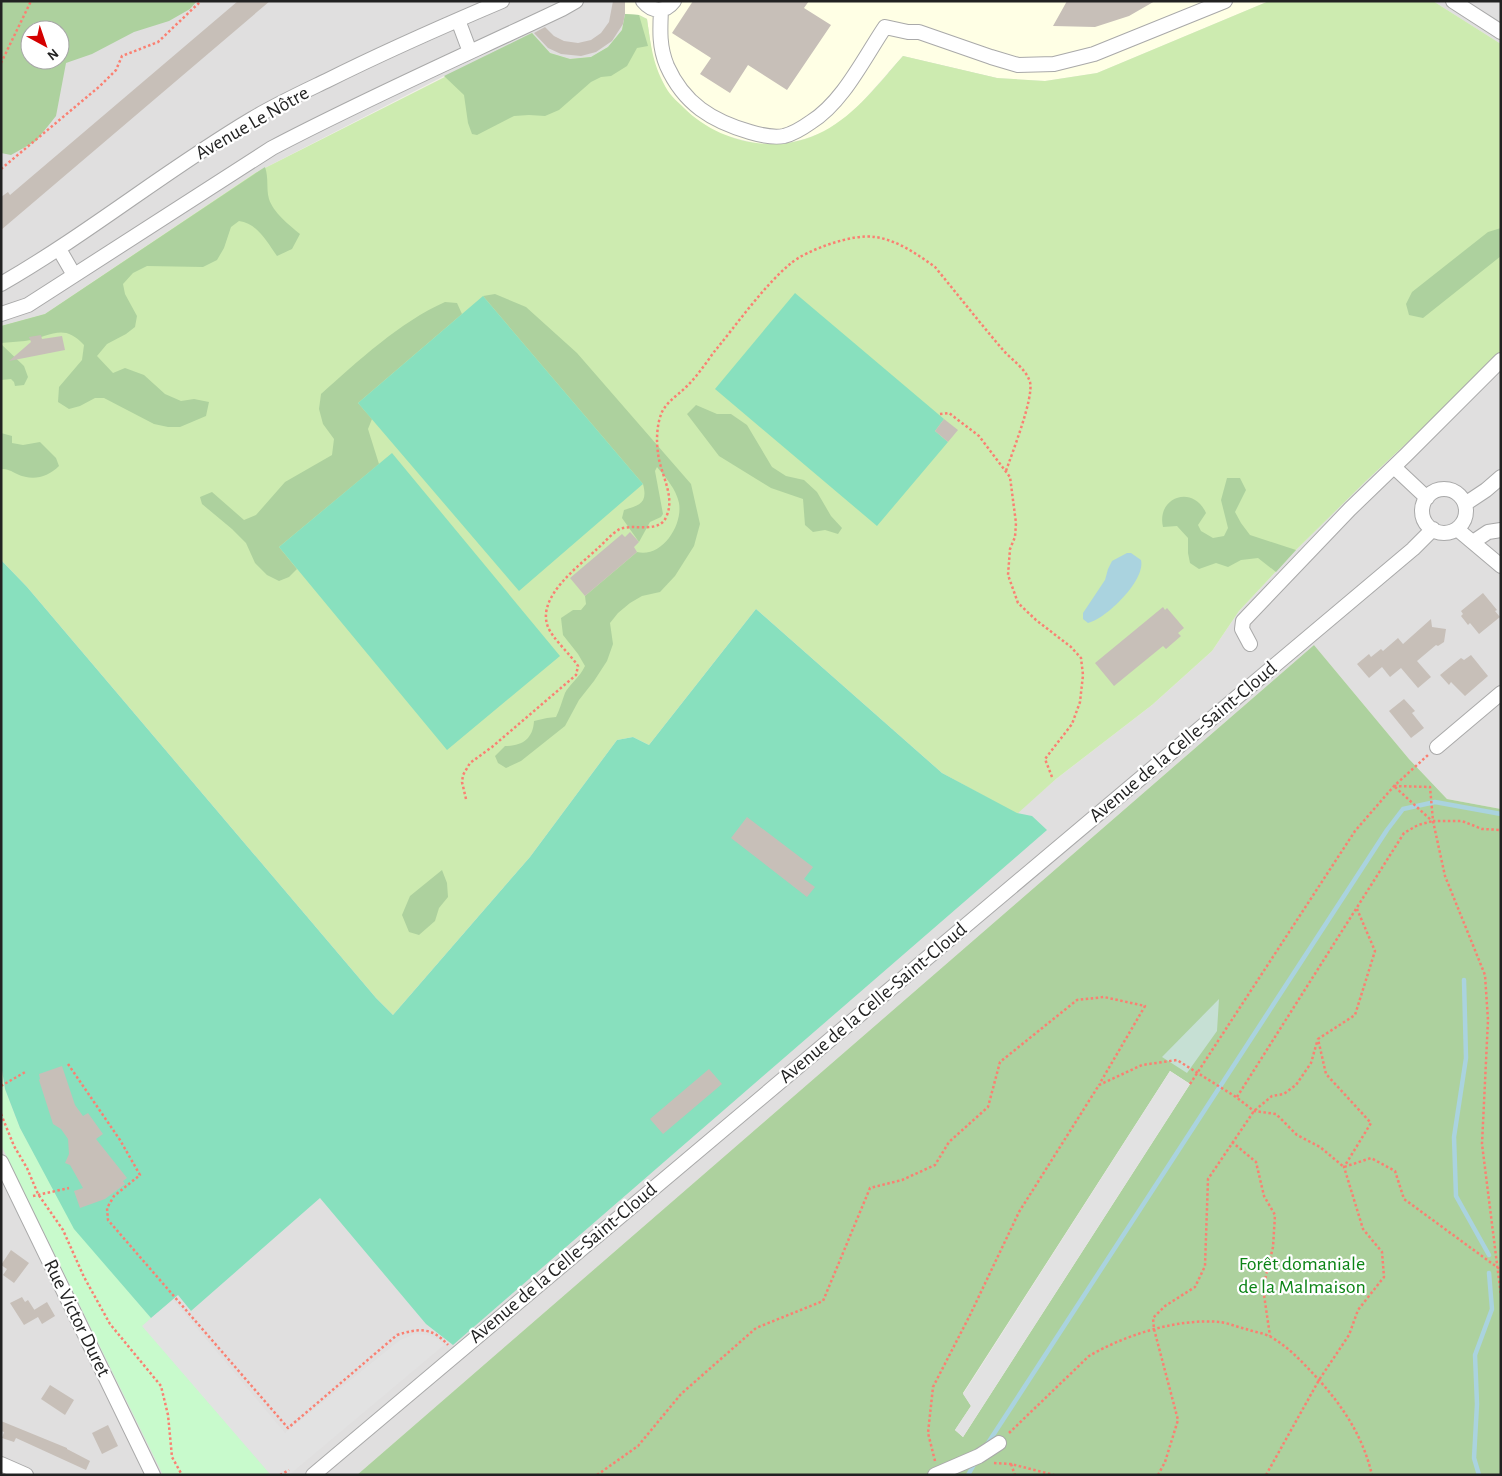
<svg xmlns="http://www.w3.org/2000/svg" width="1502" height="1476" font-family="'Alegreya Sans',sans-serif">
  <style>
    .residential { fill: #e0dfdf; fill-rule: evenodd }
    .education { fill: #ffffe5 }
    .grass { fill: #cdebb0 }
    .forest { fill: #add19e; fill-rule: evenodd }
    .wetland { fill: #c6e0d4 }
    .park { fill: #c8facc }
    .pitch { fill: #88e0be }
    .parking { fill: #e2e2e2 }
    .water { fill: #aad3df }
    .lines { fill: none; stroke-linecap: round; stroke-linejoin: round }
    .stream { stroke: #aad3df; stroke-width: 4.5 }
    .building { fill: #c7bfb8 }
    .minor-casing { stroke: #a9a9a9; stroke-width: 16 }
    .path { stroke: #fa8072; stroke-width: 2.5; stroke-dasharray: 2.5 2.5; stroke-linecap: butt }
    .minor { stroke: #fff; stroke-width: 14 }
    .labels { text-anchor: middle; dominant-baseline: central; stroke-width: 4.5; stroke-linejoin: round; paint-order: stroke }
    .street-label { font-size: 20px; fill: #222; stroke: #fff }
    .park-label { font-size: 20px; fill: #0c8416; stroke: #fff }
  </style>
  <rect width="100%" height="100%" fill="#f2efe9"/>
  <!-- residential -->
  <path class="residential" d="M1,1h1268l-272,77 -344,-17 -28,-47 -3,16 -14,17 -17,10 -21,2 -20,-6 -106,23 -189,97 -210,141 -44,12zM30,30h30v30h-30z
    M1433,1h68v43z
    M1501,355v454l-54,-10 -38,-40 -95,-114 -957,830h-356v-915l26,27 349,411 17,17 137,-158 87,-117 32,5 107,-136 186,164 75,40 39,-34 96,-74 60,-54 27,-40 57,-61 70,-69z"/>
  <!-- education -->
  <path class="education" d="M625,1h644l-172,72 -52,8 -48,-3 -94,-22 -41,46 -17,16 -21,14 -20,7 -21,5h-24l-39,-10 -24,-14 -28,-27 -15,-32 -6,-42 -8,-4 -14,-1z"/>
  <!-- grass -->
  <path class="grass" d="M1269,1h164l68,43v311l-135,126 -70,69 -57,61 -27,40 -60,54 -96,74 -39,35 -75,-41 -186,-164 -107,136 -16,-8 -16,3 -87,117 -137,158 -17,-17 -349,-411 -26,-27v-234l44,-12 210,-141 277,-140 18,20 20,6 21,-2 17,-10 14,-17 3,-16 14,1 8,4c4,27 6,48 21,72 4,6 11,12 16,17 35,35 94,48 140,23 32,-17 55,-48 79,-75l94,22 48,3 52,-8z"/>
  <!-- forest -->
  <path class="forest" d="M1,1h196l-7,8 -21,12 -35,11 -42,22 -26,9 -10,53 -20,25 -25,14 -10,-2zM30,30h30v30h-30z
    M625,14l14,1 9,31 -11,2 -10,18 -16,10 -10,1 -10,5 -32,28 -14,6 -16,-1 -15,1 -37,19 -5,-1 -4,-11 -4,-28 -20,-19 88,-43 18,20 20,6 21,-2 17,-10 14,-17z
    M265,167c4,12 1,21 4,32 4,13 20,26 31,35l-8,15 -15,7c-10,-14 -20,-33 -38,-35l-8,6 -7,21 -7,12 -14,7 -56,-1 -14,7 -10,11 2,10 12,22 -2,11 -9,7 -19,10 -10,12 16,17 12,-5 19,7 21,19 16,7 13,-2 15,3 -3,14 -26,11h-12l-14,-3 -50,-26h-9l-15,8 -11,3 -11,-7 1,-15 23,-27 2,-15c-21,-23 -33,-8 -59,-4 -8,1 -16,1 -24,2v-17l44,-12z
    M1501,228v28l-78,62 -14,-3 -3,-11 6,-12 76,-60z
    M495,294l31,13 51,46 114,131 9,40 -6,22 -19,30 -15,16 -18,4 -12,7 -12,10 -8,10 3,21 -6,17 -13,20 -15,19 -14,26 -44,35 -15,7 -8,-5 -3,-7 10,-10c17,0 28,-7 29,-25l13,-3 9,-1c4,-8 6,-16 9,-24 3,-7 15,-16 20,-27l-7,-12 -15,-19 -2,-17 12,-8h8l5,-6 -1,-8 52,-44c25,6 46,-27 42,-49 -3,-14 -13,-25 -22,-36l-2,4 8,43 -2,3 -11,5 -11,20 -17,-24 2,-8c16,-5 24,-7 19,-26l-160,-188z
    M445,302l12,1 5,11 -104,89 14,16 -4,10 11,35 -100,83 18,22 -8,8 -10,4 -12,-6 -12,-12 -9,-20 -14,-14 -30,-25 -2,-7 12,-5 32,28 12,-5 29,-33 47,-27 2,-16 -11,-15 -4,-15 2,-15c37,-33 79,-72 124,-92z
    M1,344l23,22 4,11 -4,8 -9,1 -1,-4 -3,-3 -10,1z
    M696,405l21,9h14l16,11 25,42 14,9 18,4 13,12 14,24 11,12 -4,6 -13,-4 -12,2 -8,-7 -2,-26 -32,-11 -52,-32 -32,-42z
    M1,433l11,3v7l11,2 17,-3 16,16 3,8c-12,12 -27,15 -42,8 -6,-3 -9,-5 -16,-5z
    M1227,478h13l6,12 -11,22 6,11 9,12 46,15 -20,22 -18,-14 -17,2 -13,7 -12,-4 -17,6 -9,-6 -2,-10v-15l-11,-12 -14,1c-7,-30 30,-43 43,-14l-8,12 3,6 12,7 11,-2 4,-8 -7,-28z
    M1314,645l95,114 38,40 54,10v666h-1144zM1170,1071l20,13 -227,353 -8,-7 16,-24 -8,-13z
    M442,870l5,13 1,14 -9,11 -4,13 -16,14 -10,-3 -7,-17 8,-19z"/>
  <!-- wetland -->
  <path class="wetland" d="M1219,999l-2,32 -30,42 -25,-16z"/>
  <!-- park -->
  <path class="park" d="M1,1064l4,25 15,39 55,101 76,89 -8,8 128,149h-108l-162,-330z"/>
  <!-- pitch -->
  <path class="pitch" d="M795,293l149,126 -9,12 13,11 -71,84 -162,-137z
    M483,296l160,188 -124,107 -161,-188z
    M392,453l168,203 -113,94 -168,-203z
    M1,560l26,27 349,411 17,17 137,-158 87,-117 16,-3 16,8 107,-136 186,164 75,40 15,3 15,14 -594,515 -27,-21 -106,-126 -129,113 -13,-16 -27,23 -77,-89 -54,-101 -15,-39 -4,-25z"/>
  <!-- parking -->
  <path class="parking" d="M1170,1071l20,13 -227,353 -8,-7 16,-24 -8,-12z
    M173,1300l112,133 115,-93 15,-6 12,1 11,4 6,6 -155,130h-18l-129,-149z"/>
  <!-- water -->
  <path class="water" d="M1127,553h4l10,7c5,20 -35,59 -53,63l-5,-4v-6l22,-33 3,-11 4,-8z"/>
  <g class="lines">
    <!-- stream -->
    <path class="stream" d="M1464,980l2,78 -12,79 2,59 33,59
      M986,1446l401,-616 16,-21 32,-7 66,12
      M968,1475l8,-14
      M1479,1475l-5,-17 3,-54 -2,-49 17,-46 -3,-36"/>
  </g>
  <!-- building -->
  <path class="building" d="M238,1h32l-269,229v-33l7,-5 2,3z
    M613,1h12v13l-2,10 -11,17 -16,11 -15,4 -20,-2 -13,-6 -14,-15 11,-6 9,9 10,5 14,2 13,-3 10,-7 8,-11z
    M693,1h116l-5,7 27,17 -44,65 -39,-25 -18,28 -30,-19 11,-16 -39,-25z
    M1067,1h88l-26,15 -34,11 -42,-1z
    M41,335l1,4 20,-3 3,14 -56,11 22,-19 -2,-5z
    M944,419l14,11 -10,12 -13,-11z
    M630,532l9,10 -5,5 3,5 -52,44 -15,-18 52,-44 3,3z
    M1483,593l14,17 -2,1 5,6 -21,17 -9,-11 -2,2 -7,-9 2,-2 -2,-3z
    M1163,607l2,3 2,-2 17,20 -6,5 3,3 -15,13 -3,-3 -49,40 -19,-23z
    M1431,619l1,8 14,2 -2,13 -6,4 -2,-1 -19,16 14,16 -13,11 -17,-20 -11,9 -8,-10 -13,11 -12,-14 12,-10 2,3 10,-8 2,2 15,-13 5,6z
    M1471,655l17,21 -23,20 -14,-14 -2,3 -9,-10 21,-17 3,2z
    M1404,699l11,12 -3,2 12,15 -13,10 -22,-27z
    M747,817l66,50 -9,12 11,8 -8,10 -76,-59z
    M62,1066l13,39 8,11 5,-3 15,21 -7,5 31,39 -4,3 2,3 -20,15 -25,9 -6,-17 9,-3 -13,-23 -5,-2 4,-9 -1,-15 -7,-10 -8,-5 -14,-44 1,-1 -1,-5z
    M709,1069l13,15 -59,50 -13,-15z
    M11,1250l18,13 -15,20 -11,-8 4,-6 -6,-4z
    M22,1297l3,5 3,-2 9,14 -3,-4 13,-8 8,14 -13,8 -4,-7 -14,8 -14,-22z
    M50,1385l24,15 -9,15 -24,-16z
    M1,1421l66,27v1l23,12 -4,9 -70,-32 -2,4 -12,-4 2,-6 -3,-1z
    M108,1425l10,21 -16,8 -10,-21z"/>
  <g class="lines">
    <defs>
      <path id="minor" d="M643,1c9,11 22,12 31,0
        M1453,1l48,31
        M661,10c-1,20 -2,37 6,56 17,38 45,55 83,66 10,3 23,6 34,4 8,-2 20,-9 27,-14 32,-20 53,-64 74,-95l23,5h11l72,25 27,8 36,-1 40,-10 131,-53
        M458,20l12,32
        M59,249l15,26
        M1,284c87,-50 165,-114 251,-165 23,-14 49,-26 74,-38 58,-29 117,-55 176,-80
        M1,314l27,-9 244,-157c95,-50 193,-93 290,-139l14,-8
        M1394,467l33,31
        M1422 511a22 22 0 1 1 44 0a22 22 0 1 1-44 0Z
        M1465,504l21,-14 15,-13
        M1457,529l44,37
        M1473,542l15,-10 13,-2
        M1250,644l-8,-15 1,-8 107,-112 57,-55 94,-94
        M1437,747l64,-54
        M1,1162l152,313
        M1,1464l25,11
        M313,1475l1100,-926 20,-20
        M935,1475l44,-19 20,-13"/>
    </defs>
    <!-- minor casing -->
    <use href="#minor" class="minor-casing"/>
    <!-- path -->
    <path class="path" d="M1,63l30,-62
      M1,169l99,-83 16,-16 6,-14 36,-14 43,-41
      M940,414l9,-1 30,23 31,41 6,46 -1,14 -5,12 -2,26 10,28 18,17 35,27 10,11 2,17 -3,27 -8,22 -27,35 7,18
      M1394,786l36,1 3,34h29l20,8 19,1
      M1395,787l36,33
      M466,799l-4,-17 1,-7 7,-12 22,-16 84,-72 2,-9c-8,-12 -25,-27 -30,-39 -12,-30 31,-61 49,-78 7,-6 15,-16 23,-20 15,-6 40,6 47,-14 8,-20 -7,-42 -9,-62 -2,-13 -1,-30 4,-41 6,-12 18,-18 26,-27 10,-10 18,-22 26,-33 23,-28 49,-65 76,-88 16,-14 64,-31 85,-27 22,3 42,17 60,30 23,28 45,56 68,83 9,10 23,19 27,32 4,16 -18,71 -24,89
      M1433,821l12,55 40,99 3,45 -6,124 19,152
      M68,1064l52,76 20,35 -26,21 -7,12 1,12 180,208 109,-93c22,-7 35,-8 51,10
      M1190,1084l165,-253 39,-45 34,-31
      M1,1086l26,-15
      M1237,1097l167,-264 14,-8 15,-4
      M1,1114l13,32 13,22 11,26 25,36 21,47 26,47 51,62 7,29 4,42 10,18
      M1232,1142l24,20 8,34 11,19 -2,32 -10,41 7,48
      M33,1196l36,-8
      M1009,1433l80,-77c36,-21 89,-38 131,-34 8,1 17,5 26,7 8,3 18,4 25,8 19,11 33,27 48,43 25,28 44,57 53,95
      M935,1461l-7,-28 5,-46 37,-72 49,-103 80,-127 43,-20 35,-5 59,37 18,14 22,3 21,21 23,12 24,20 27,-9 24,13 9,28 97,71
      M994,1463l17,1 43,11
      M1011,1464l4,11
      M280,1475l9,-5
      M597,1475l41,-29 43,-52 75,-66 67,-27 47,-113 32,-8 33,-15 14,-23 39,-35 12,-45 77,-62 27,-3 41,9 -45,77
      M1158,1475l7,-13 13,-42 -24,-91 -1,-11 12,-12 30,-19 10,-21 3,-87 46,-68 18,-15 12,-2 12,-9 15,-22 6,-21
      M1266,1475l53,-95 30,-45 9,-25 26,-33 -2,-25 -19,-23 -19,-62 27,-44 -45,-49 -8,-35 37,-24 20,-64 -18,-42"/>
    <!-- minor -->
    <use href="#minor" class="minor"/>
  </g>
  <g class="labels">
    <!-- street labels -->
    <g class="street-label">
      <text transform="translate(252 123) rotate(-30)">Avenue Le Nôtre</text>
      <text transform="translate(1183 742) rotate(-40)">Avenue de la Celle-Saint-Cloud</text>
      <text transform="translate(873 1003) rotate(-40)">Avenue de la Celle-Saint-Cloud</text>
      <text transform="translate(563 1263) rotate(-40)">Avenue de la Celle-Saint-Cloud</text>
      <text transform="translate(77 1318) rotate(64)">Rue Victor Duret</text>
    </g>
    <!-- park labels -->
    <g class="park-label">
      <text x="1302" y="1264">Forêt domaniale<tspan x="1302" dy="23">de la Malmaison</tspan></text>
    </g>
  </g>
  <!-- border -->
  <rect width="1502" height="1476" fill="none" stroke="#222222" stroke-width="5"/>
  <!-- north arrow -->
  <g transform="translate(45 45) rotate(140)"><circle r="24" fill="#ffffff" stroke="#a7a7a7"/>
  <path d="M0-4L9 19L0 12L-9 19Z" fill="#d40000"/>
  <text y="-8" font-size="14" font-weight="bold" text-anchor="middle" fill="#222222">N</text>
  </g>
</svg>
